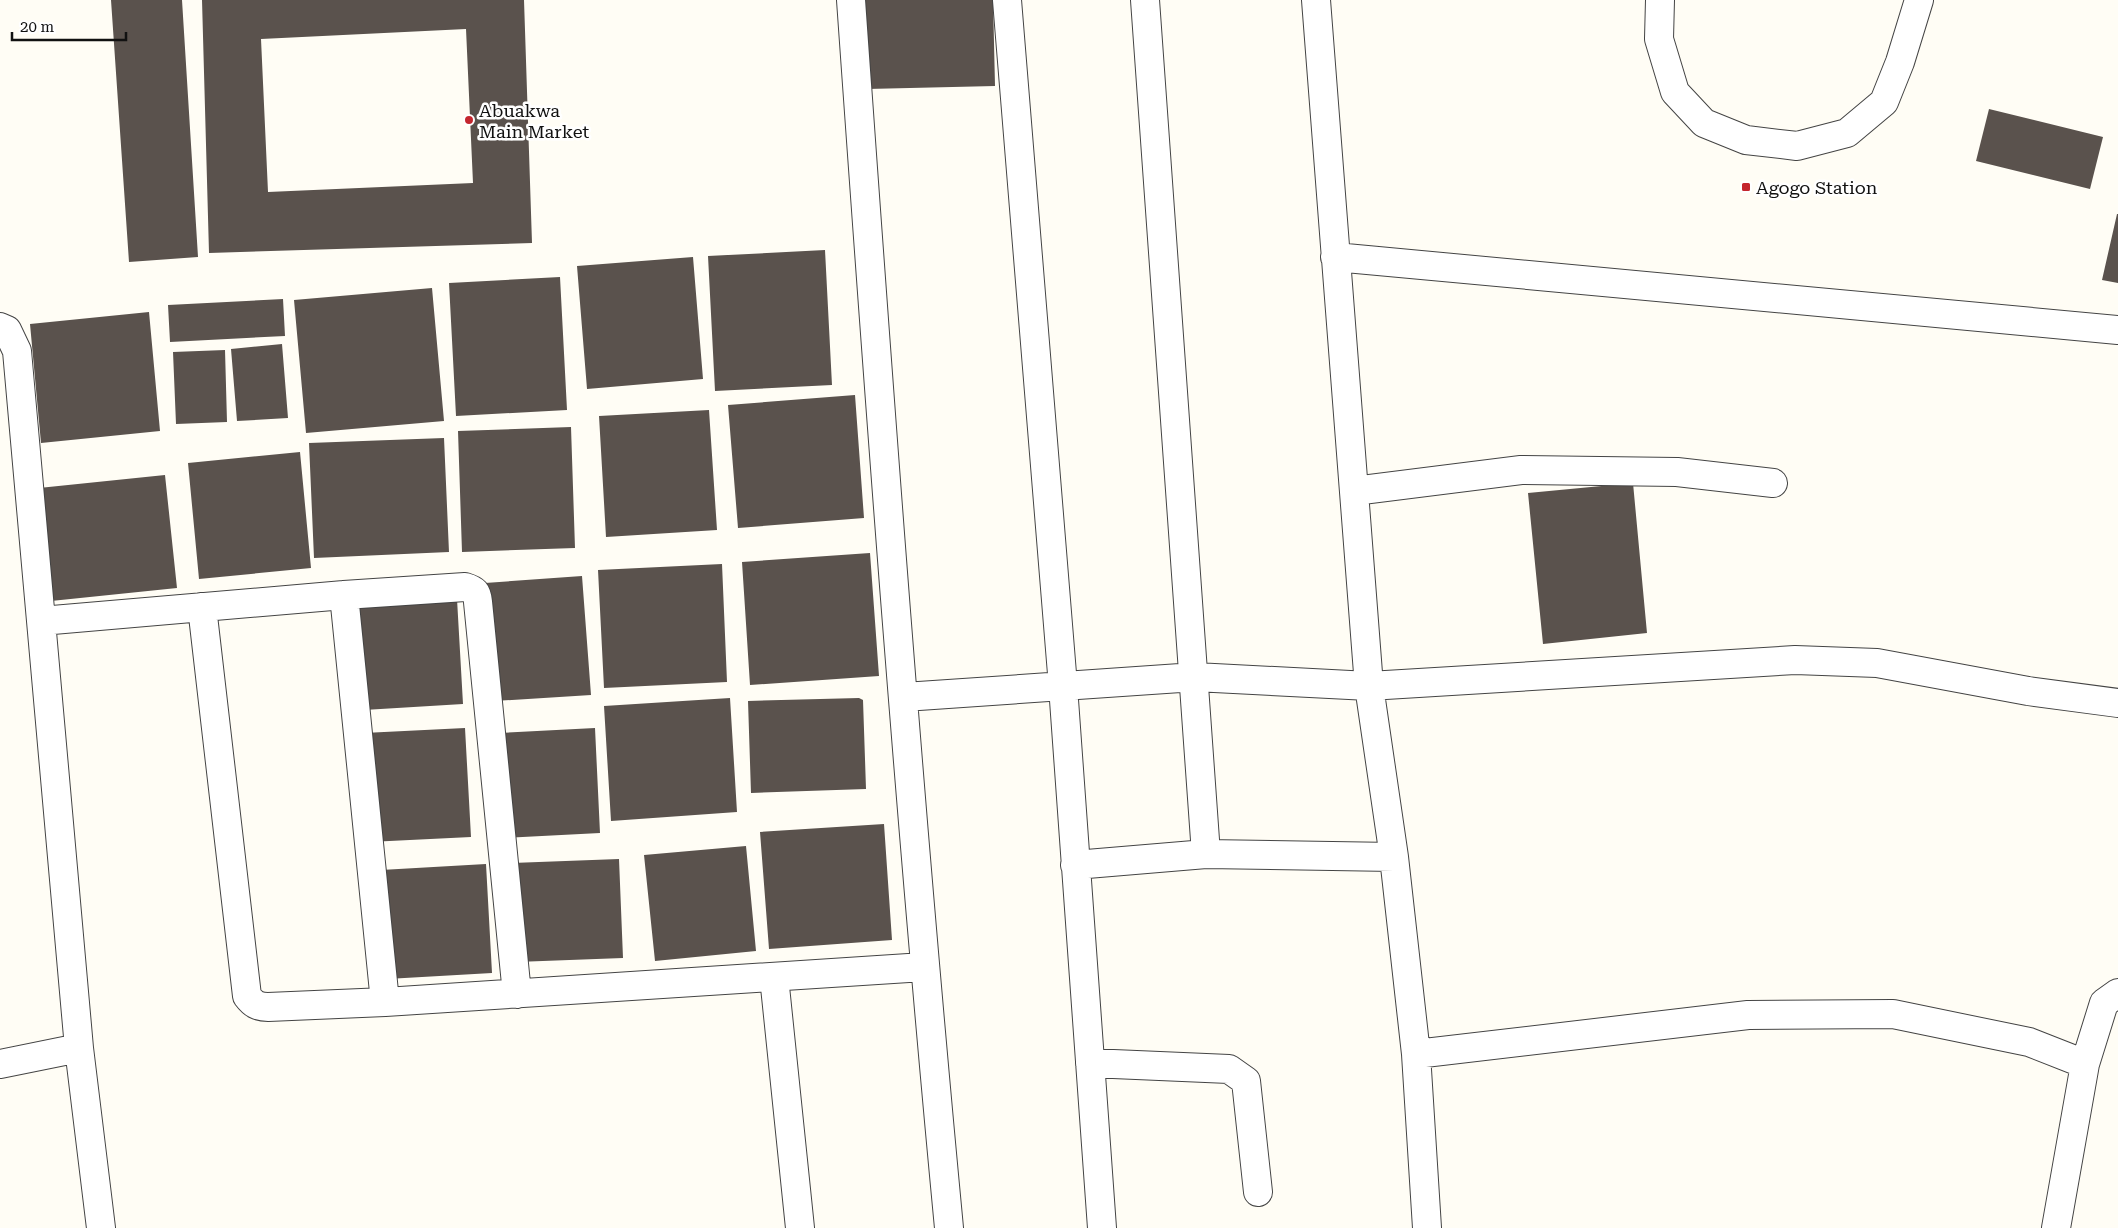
<svg xmlns="http://www.w3.org/2000/svg" width="2118" height="1228" font-family="'Roboto Serif',serif">
  <style>
    .building { fill: #5a524d; fill-rule: evenodd }
    .lines { fill: none; stroke-linecap: round; stroke-linejoin: round }
    .minor-casing { stroke: #444; stroke-width: 30 }
    .minor { stroke: #fff; stroke-width: 28 }
    .poi-dot { fill: #c4262e; stroke: #fff; stroke-width: 2 }
    .labels { text-anchor: middle; dominant-baseline: central; stroke-width: 5; stroke-linejoin: round; paint-order: stroke }
    .poi-label { font-size: 18px; fill: #111; stroke: #fff; text-anchor: start }
  </style>
  <rect width="100%" height="100%" fill="#fffdf5"/>
  <!-- building -->
  <path class="building" d="M111,0h71l16,257 -69,5z
    M202,0h322l8,243 -323,10zM466,29l7,154 -205,9 -7,-153z
    M865,0h128l2,86 -128,3z
    M1989,109l114,28 -13,52 -114,-28z
    M2117,214h1v69l-16,-3z
    M825,250l7,135 -117,6 -7,-135z
    M693,257l10,122 -116,10 -10,-123z
    M560,277l7,133 -111,6 -7,-133z
    M432,288l12,133 -138,12 -12,-133z
    M283,299l2,37 -115,6 -2,-37z
    M149,312l11,119 -119,12 -11,-119z
    M282,344l6,74 -51,3 -6,-72z
    M225,350l2,72 -51,2 -3,-72z
    M855,395l9,123 -126,10 -10,-123z
    M709,410l8,120 -111,7 -7,-121z
    M571,427l4,121 -113,4 -4,-121z
    M444,438l5,114 -135,6 -5,-115z
    M300,452l11,116 -112,11 -11,-116z
    M165,475l12,113 -126,13 -12,-113z
    M1633,483l14,150 -104,11 -15,-151z
    M870,553l9,123 -129,9 -8,-123z
    M722,564l5,118 -123,6 -6,-118z
    M582,576l9,119 -97,6 -9,-118z
    M457,599l6,105 -99,6 -6,-106z
    M730,698l7,114 -126,9 -7,-115z
    M859,698l4,2 3,89 -115,4 -3,-92z
    M465,728l6,109 -102,5 -5,-109z
    M595,728l5,105 -96,5 -5,-105z
    M884,824l8,116 -123,9 -9,-117z
    M746,846l10,105 -101,10 -11,-106z
    M619,859l4,99 -107,4 -4,-99z
    M486,864l6,109 -105,6 -6,-109z"/>
  <g class="lines">
    <defs>
      <path id="minor" d="M851,0c29,410 59,819 98,1228
        M1007,0l56,686 39,542
        M1145,0l61,854
        M1316,0l53,686 25,171 22,197 11,174
        M1660,0l-1,39 16,53 29,31 42,17 51,6 50,-13 37,-31 16,-40 19,-62
        M1335,257l783,73
        M0,327l7,3 10,21 62,697 22,180
        M1354,491l167,-21 156,2 96,11
        M344,595l41,407
        M202,607l45,389c6,8 11,11 21,11l117,-5 539,-35
        M41,621l303,-26 121,-8c10,3 12,5 13,15l39,392
        M904,697l291,-20 174,9 426,-26 82,3 151,28 90,12
        M1075,865l131,-11 188,3
        M774,977l26,251
        M1416,1054l332,-39 145,-1 136,28 56,22 19,-61 14,-10
        M1090,1063l139,6 17,12 12,111
        M0,1064l79,-16
        M2056,1228l29,-164"/>
    </defs>
    <!-- minor casing -->
    <use href="#minor" class="minor-casing"/>
    <!-- minor -->
    <use href="#minor" class="minor"/>
  </g>
  <!-- markers -->
  <g class="poi-dot">
    <circle cx="469" cy="120" r="5"/>
    <rect x="1741" y="182" width="10" height="10" rx="2.5"/>
  </g>
  <g class="labels">
    <!-- poi labels -->
    <g class="poi-label">
      <text x="479" y="110">Abuakwa<tspan x="479" dy="21">Main Market</tspan></text>
      <text x="1756" y="187">Agogo Station</text>
    </g>
  </g>
  <!-- scale -->
  <path d="M12 32v8h114v-8" fill="none" stroke="#111111" stroke-width="2.5"/>
  <text x="20" y="32" font-size="15" fill="#111111" stroke="#ffffff" stroke-width="4" paint-order="stroke">20 m</text>
</svg>
